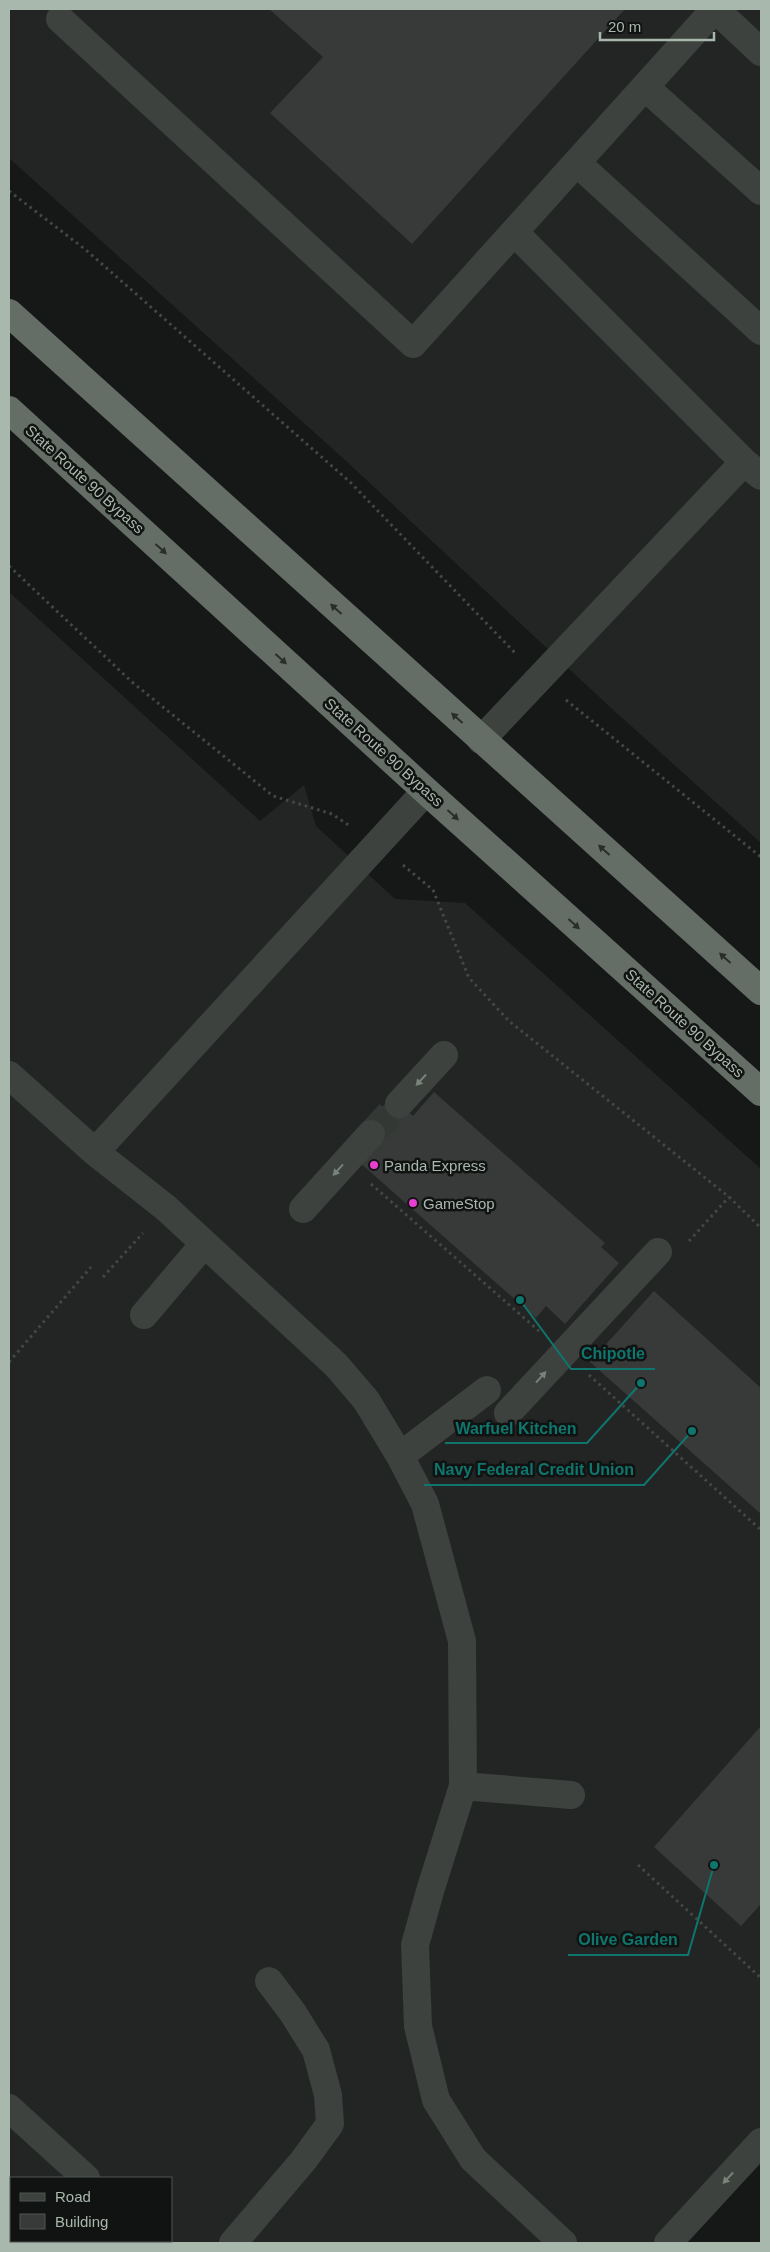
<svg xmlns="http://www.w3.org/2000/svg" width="770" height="2252" font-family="Arial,sans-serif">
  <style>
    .built { fill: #232524; fill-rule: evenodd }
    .building { fill: #373a38 }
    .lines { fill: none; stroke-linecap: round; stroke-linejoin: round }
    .minor-tunnel { stroke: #333835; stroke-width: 28; stroke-dasharray: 28 14; stroke-linecap: butt }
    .path { stroke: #424943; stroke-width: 3; stroke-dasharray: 2.5 4; stroke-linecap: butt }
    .minor { stroke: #3d423e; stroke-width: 28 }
    .highway { stroke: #646e66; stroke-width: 28 }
    .oneway { fill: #2a2e2b }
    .oneway2 { fill: #78837a }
    .poi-dot { fill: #e93ed1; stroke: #111312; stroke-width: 2 }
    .labels { text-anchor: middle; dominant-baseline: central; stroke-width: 5; stroke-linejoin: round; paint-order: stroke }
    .street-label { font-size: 15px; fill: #a9b8ac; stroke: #111312 }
    .poi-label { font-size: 15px; fill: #a9b8ac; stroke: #111312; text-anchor: start }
    .leader { fill: none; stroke: #0f766e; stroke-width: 2 }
    .callout-dot { fill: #0f766e; stroke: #111312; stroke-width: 2 }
    .callout-label { font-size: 16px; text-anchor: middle; font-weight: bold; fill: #0f766e; stroke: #111312; stroke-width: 5; stroke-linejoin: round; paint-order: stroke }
  </style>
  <rect width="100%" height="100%" fill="#161817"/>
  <!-- built -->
  <path class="built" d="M9,9h752v834l-152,-137 -264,-246 -336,-302z
    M9,592l251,229 44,-36 12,41 79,73 70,4 296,266v973l-93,101h-659zM11,2178h160v63h-160z"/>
  <!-- building -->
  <path class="building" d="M269,9h356l-213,235 -142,-131 53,-56z
    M434,1092l171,151 -4,4 18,16 -54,61 -19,-18 -10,12 -177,-156 5,-34 27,-31 22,19z
    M654,1291l107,97v126l-171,-152z
    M761,1726v178l-20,22 -87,-79z"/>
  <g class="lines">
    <!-- minor-tunnel -->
    <path class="minor-tunnel" d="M371,1134l28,-30"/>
    <!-- path -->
    <path class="path" d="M9,191l77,59 264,232 167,173
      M9,566l123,116 141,114 59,18 18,12
      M566,700l195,157
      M403,865l30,25 36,88 40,43 220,176 32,31
      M371,1184l168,147
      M689,1241l40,-44
      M103,1277l40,-44
      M9,1362l82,-95
      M589,1375l172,155
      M638,1865l123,113"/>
    <!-- minor -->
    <path class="minor" d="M715,9l46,43
      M60,19l353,325 302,-335
      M645,87l116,104
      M577,163l184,168
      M514,232l230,230 17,14
      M481,740l263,-278
      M9,1075l86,77 71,56 170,157 30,35 34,56 25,48 37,137 1,145 -33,105 -15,54 3,81 18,74 37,59 90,84
      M399,1104l45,-49
      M95,1152l331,-361
      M303,1209l68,-75
      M144,1315l60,-71
      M508,1413l150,-161
      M400,1456l87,-66
      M463,1786l108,9
      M9,2108l77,70
      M150,2241l3,2
      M233,2243l70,-82 27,-37 -2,-29 -12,-45 -23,-37 -24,-32
      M668,2243l93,-101"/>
    <!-- highway -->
    <path class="highway" d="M9,313l752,678
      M9,410l417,381 335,301"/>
  </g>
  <!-- one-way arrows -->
  <defs><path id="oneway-solid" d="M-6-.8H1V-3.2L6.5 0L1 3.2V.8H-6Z" transform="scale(1.25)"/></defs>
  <g class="oneway">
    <use href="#oneway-solid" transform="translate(161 549) rotate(42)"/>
    <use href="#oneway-solid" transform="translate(336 609) rotate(-138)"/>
    <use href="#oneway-solid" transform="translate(281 659) rotate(42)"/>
    <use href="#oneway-solid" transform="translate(457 718) rotate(-138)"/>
    <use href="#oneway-solid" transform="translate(453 815) rotate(42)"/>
    <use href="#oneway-solid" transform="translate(604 850) rotate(-138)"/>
    <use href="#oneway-solid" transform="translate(574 924) rotate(42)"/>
    <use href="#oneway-solid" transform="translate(725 958) rotate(-138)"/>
  </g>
  <g class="oneway2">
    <use href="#oneway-solid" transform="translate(421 1080) rotate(133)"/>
    <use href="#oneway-solid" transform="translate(338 1170) rotate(132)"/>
    <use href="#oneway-solid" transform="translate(541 1377) rotate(-48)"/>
    <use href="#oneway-solid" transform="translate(728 2178) rotate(133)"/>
  </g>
  <!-- markers -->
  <g class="poi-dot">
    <circle cx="374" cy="1165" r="5"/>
    <circle cx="413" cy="1203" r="5"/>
  </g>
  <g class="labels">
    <!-- street labels -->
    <g class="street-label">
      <text transform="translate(85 479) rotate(42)">State Route 90 Bypass</text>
      <text transform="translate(384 752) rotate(42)">State Route 90 Bypass</text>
      <text transform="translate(685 1023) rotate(42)">State Route 90 Bypass</text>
    </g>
    <!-- poi labels -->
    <g class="poi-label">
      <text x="384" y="1165">Panda Express</text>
      <text x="423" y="1203">GameStop</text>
    </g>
  </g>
  <!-- callouts -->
  <path class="leader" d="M520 1300L571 1369H655M641 1383L587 1443H445M692 1431L644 1485H424M714 1865L688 1955H568"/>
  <g class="callout-dot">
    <circle cx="520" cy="1300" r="5"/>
    <circle cx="641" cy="1383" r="5"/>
    <circle cx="692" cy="1431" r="5"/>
    <circle cx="714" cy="1865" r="5"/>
  </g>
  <g class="callout-label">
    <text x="613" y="1359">Chipotle</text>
    <text x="516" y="1434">Warfuel Kitchen</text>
    <text x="534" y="1475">Navy Federal Credit Union</text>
    <text x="628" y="1945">Olive Garden</text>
  </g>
  <!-- border -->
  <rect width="770" height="2252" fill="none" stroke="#a9b8ac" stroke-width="20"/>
  <!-- legend -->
  <rect x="10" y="2177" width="162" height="65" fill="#111312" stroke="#4e5550"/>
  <rect x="20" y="2193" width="25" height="8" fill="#3d423e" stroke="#4e5550"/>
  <text x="55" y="2202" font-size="15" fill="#a9b8ac">Road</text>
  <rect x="20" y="2214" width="25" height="15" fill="#373a38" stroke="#4e5550"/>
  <text x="55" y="2227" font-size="15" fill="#a9b8ac">Building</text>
  <!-- scale -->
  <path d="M600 32v8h114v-8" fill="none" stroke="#a9b8ac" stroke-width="2.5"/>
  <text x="608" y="32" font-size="15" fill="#a9b8ac" stroke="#111312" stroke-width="4" paint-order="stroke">20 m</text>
</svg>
